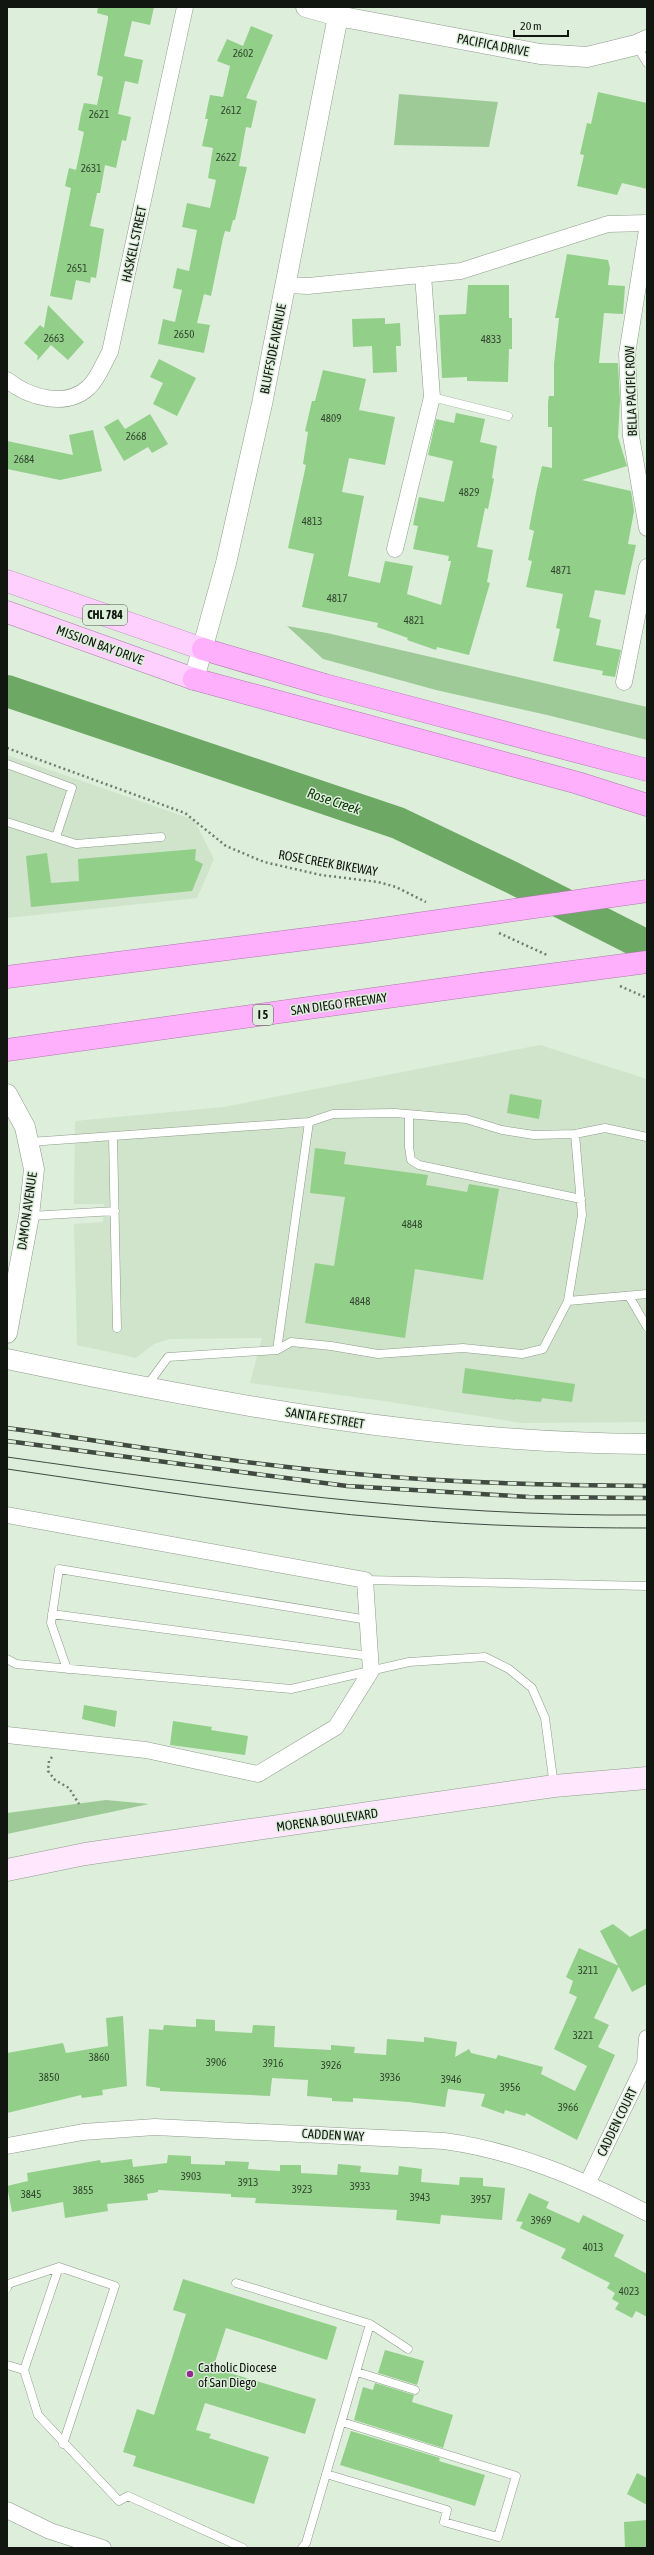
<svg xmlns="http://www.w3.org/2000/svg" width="654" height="2555" font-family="'Asap Condensed',sans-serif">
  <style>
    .built { fill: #cfe4cb }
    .green { fill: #9eca97 }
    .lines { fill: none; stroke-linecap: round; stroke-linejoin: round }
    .river { stroke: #6da965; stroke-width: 32 }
    .building { fill: #92cf89 }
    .service-casing { stroke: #8d9c8a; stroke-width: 9 }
    .minor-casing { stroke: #8d9c8a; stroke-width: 17 }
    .tertiary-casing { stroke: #8d9c8a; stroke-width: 21 }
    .secondary-casing { stroke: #8d9c8a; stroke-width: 23 }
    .primary-casing { stroke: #ab7aa9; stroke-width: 23 }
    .motorway-casing { stroke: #ab7aa9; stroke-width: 23 }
    .path { stroke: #717c6f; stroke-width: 2.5; stroke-dasharray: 2 3; stroke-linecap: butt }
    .service { stroke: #fff; stroke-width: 8 }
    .minor { stroke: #fff; stroke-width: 16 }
    .tertiary { stroke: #fff; stroke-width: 20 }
    .secondary { stroke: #ffe7fe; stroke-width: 22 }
    .primary { stroke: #fed0fd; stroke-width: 22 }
    .motorway { stroke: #feb0fc; stroke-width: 22 }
    .tram { stroke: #414a40; stroke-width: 1 }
    .rail-casing { stroke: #414a40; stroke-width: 4.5 }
    .rail { stroke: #ddeedb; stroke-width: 3; stroke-dasharray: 9; stroke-linecap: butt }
    .motorway-bridge-casing { stroke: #ab7aa9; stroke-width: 23; stroke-linecap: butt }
    .motorway-bridge { stroke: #feb0fc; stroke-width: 22 }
    .poi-dot { fill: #902b91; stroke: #ddeedb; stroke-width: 1.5 }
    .labels { text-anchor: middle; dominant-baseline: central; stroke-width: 3; stroke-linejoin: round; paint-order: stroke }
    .number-label { font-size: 11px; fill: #31452e }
    .shield { fill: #ddeedb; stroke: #4e584d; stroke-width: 1 }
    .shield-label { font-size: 12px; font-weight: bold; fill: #111710 }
    .street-label { font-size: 13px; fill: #111710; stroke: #ddeedb }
    .poi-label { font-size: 13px; fill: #111710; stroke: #ddeedb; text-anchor: start }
    .water-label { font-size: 14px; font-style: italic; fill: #093304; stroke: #ddeedb }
  </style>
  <rect width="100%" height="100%" fill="#ddeedb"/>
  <!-- built -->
  <path class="built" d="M7,755l187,65 20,39 -17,39 -190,20z
    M540,1045l107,34v343l-125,1 -138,-22 -134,-18 12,-45 -93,1 -15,5 -18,14 -59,-13 -3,-121 29,-2 1,-18h-30l1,-83 149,-14z"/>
  <!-- green -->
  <path class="green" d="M399,94l99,8 -9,45 -95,-2z
    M287,626l40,7 320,74v33l-100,-25 -111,-25 -113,-31z
    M106,1800l43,4 -142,30v-21z"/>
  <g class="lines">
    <!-- river -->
    <path class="river" d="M7,691l391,132 115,55 134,68"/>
  </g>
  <!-- building -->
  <path class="building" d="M98,7h56l-4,18 -18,-4 -8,35 19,4 -5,24 -13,-3 -7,33 13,3 -5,24 -4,-1 -6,28 -11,-3 -5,28h-3l-7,33 14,3 -8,49 -5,-1 -1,6 -14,-3 -4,20 -22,-4 21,-108 -6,-2 4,-18 7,2 8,-38 -6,-2 3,-16 3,-11 13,2 6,-28 -6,-2 11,-56v-3l-11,-3z
    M251,26l22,9 -27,63 11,3 -6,27 -5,-1 -7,39 8,1 -12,53h-2l-3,12 -5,-1 -2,7 -12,58 -7,-2 -7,29 13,2 -6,28 -46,-9 5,-25 12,3 7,-32 -9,-2 4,-20 12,3 8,-41 -15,-3 5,-24 23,5 6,-28 -8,-2 5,-30 -11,-2 6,-27h-3l5,-24 13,2 7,-31 -13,-5 10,-22 16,7z
    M598,92l49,11v86l-25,-6 -5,12 -40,-9 7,-31 -4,-1 7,-31 4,1z
    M567,254l41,6 2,8 -2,17 17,1 -2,28 -19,-1 -5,50h19l2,37 -2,37 9,29 -45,14 49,11 3,20 -6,33 8,1 -11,50 -30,-5 -6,27 12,3 -5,25 25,5 -6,27 -13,-2 1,-4 -50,-10 7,-32 -4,-1 7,-34 -37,-7 6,-26 -4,-1 6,-29 -5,-2 8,-41 5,-22 10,2v-41h-4v-25l1,-6h5v-32l5,-46h-4l1,-5z
    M468,285h41v33h3v31h-3l-1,33 -41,-1v-4l-25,1 -3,-63 27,-1z
    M48,305l36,37 -16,18 -17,-15 -14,16 1,-5 -14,-13 16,-18 4,3z
    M385,318v6l15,-1 1,23h-5l1,26 -24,1 -1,-27 -19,1 -1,-28z
    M159,359l37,19 -19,38 -24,-12 10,-21 -13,-6z
    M323,370l43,9 -7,31 36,7 -10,48 -36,-7 -7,34 22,4 -16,80 32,7 5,-22 28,5 -6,28 34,11 10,-44h-3l1,-5 -36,-7 5,-23 -5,-1 6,-28 25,5 9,-41 -25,-6 8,-36 18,4 2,-10 29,6 -5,23 17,4 -5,32 2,1 -6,30 -3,-1 -8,39 16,3 -6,32 3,1 -21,72 -32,-8 -1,3 -29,-10 1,-2 -31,-11 1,-4 -76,-16 12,-53 -26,-6 18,-83 -3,-1 5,-32 -3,-1 7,-30h3z
    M150,414l18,30 -16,9 -4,-6 -24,14 -20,-34 14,-8 7,10z
    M93,430l9,41 -42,9 -53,-11v-28l66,14 -4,-20z
    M196,849l-1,11 8,4 -11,27 -161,16 -5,-51 21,-3 4,30 28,-2 -1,-22z
    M510,1094l32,6 -3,19 -32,-6z
    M315,1148l31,4 -2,12 84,11 -2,10 41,7 2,-8 30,5 -16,91 -68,-11 -10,69 -100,-15 10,-60 19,3 11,-69 -35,-4z
    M465,1368l110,16 -3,18 -30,-4 -1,4 -26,-3v1l-53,-7z
    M84,1705l33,6 -2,16 -33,-8z
    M173,1721l39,6 -1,3 37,6 -3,19 -75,-10z
    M613,1924l17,13 17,-9v56l-15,8 -32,-61z
    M579,1948l40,18 -25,52 15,7 -11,22 17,8 -38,85 -51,-27 -1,3 -20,-6 -1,4 -23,-8 4,-12 -37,-5 -3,18 -36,-5 -56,-4v4l-21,-1v-3l-25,-2 1,-16 -36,-2 -2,18 -110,-5v-3l-14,-2 3,-57 14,1 1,-5 32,2v-8l19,1v11l37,2 1,-8 22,1 -1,21 57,3v-5l24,2 -1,6 32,2 1,-16 37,3v-5l33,5 -2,15 14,-8 2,4 25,6 2,-4 45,12 -2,7 34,17 12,-25 -33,-17 23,-52 -8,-4 4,-12 -7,-4z
    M123,2016l4,70 -25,4 1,5 -21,3 -1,-3 -74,18v-60l56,-10 3,10 42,-7 -2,-28z
    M168,2155l23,1v8l34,1v-4l24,1 -1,7 32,2v-6h21v8l36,2 1,-11 23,2 -1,6 38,3 1,-9 23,3 -1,13 38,3 1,-8 23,1v8l22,2 -3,32 -61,-5 -1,9 -44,-4 1,-10 -142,-7 1,-5 -25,-1v-3l-73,-4v2l-11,2 1,6 -41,4 1,7 -43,7 -2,-16 -51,10 -5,-26 21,-5 -1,-8 73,-13 1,3 31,-4 1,8 34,-4z
    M529,2193l20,9 -3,6 33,15 4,-8 41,20 -10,21 33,18v43l-11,-6 -4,7 -17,-9 4,-6 -7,-4 3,-6 -8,-5 3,-5 -49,-25 5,-9 -46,-21 3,-6 -7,-1z
    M183,2279l154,48 -10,33 -101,-32 -13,40 103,31 -11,35 -100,-31 -9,27 15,4 -2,4 60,19 -15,47 -121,-38 3,-10 -13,-4 14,-43 17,6 32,-101 -13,-4z
    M385,2350l39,11 -7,24 -39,-12z
    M375,2383l39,12 -2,7 41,13 -10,33 -89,-28 9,-33 10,3z
    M351,2431l89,27 -1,3 46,14 -10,31 -135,-41z
    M637,2473l10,5v27l-20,-11z
    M647,2520v28h-22l-1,-26z"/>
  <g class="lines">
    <defs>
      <path id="service" d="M636,45l11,18
        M432,397l76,19
        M7,764l65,24 -16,49
        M7,822l69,22 85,-7
        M409,1115v32l2,13 8,5 162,34
        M113,1137l4,191
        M30,1142l279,-20 24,-8 62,-1 71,6 36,11 32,5 41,-1 30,-6 42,9
        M30,1216l85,-5
        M629,1296l18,31
        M568,1301l14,-86 -7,-81
        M277,1350l32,-228
        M146,1387l22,-30 109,-7 14,-8 40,4 47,8 85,-6 59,6 21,-5 25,-48 79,-7
        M365,1580l282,6
        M52,1614l318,42
        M7,1659l9,5 275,25 118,-27 76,-5 24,12 23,19 13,30 9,68
        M67,1669l-16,-46 8,-54 309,51
        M236,2283l134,41 -64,219 -4,5
        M7,2288l1,-4 51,-17
        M370,2324l38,25
        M7,2365l17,5
        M357,2372l58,18
        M63,2444l52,-158 -56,-19 -35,103 14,45 81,86 9,-5 115,52
        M326,2474l121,36 -3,12 54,15 18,-61 -174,-54"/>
      <path id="minor" d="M647,230l-20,124 4,82 16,92
        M286,285l22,1 153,-15 147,-47 39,-1
        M7,380c21,17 59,29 82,7 9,-8 15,-25 21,-35l75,-345
        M395,549l37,-152 -9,-122
        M624,682l23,-115
        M7,1515l358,65 6,91 -35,56 -78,47 -112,-24 -139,-15
        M7,2146l76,-14 72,-5 289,14c73,10 138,38 203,72
        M588,2182l57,-118 2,-26
        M7,2510l43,21 53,17"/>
      <path id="tertiary" d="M306,7l32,9 202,38 47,3 49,-12 11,-5
        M194,679l32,-116 36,-159 76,-388
        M7,1094l18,33 9,42 -5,47 -22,117
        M7,1359c214,45 421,84 640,85"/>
      <path id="secondary" d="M7,1870l78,-16 469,-68 93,-8"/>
      <path id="primary" d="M7,581l196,68
        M7,612l187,67"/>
      <path id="motorway" d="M203,649l122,36 322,85
        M194,679l384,104 69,22
        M7,977l354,-45
        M7,1050l474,-66"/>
    </defs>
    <!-- service casing -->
    <use href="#service" class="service-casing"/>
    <!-- minor casing -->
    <use href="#minor" class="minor-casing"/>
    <!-- tertiary casing -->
    <use href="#tertiary" class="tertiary-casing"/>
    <!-- secondary casing -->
    <use href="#secondary" class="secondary-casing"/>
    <!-- primary casing -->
    <use href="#primary" class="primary-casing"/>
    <!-- motorway casing -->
    <use href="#motorway" class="motorway-casing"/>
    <!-- path -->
    <path class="path" d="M7,748l178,65 41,33 38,16 57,13 57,7 18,5 30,15
      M499,933l48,22
      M620,986l27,12
      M52,1757l-3,4 -1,10 7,9 14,8 10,16"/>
    <!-- service -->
    <use href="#service" class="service"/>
    <!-- minor -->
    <use href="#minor" class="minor"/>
    <!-- tertiary -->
    <use href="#tertiary" class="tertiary"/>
    <!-- secondary -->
    <use href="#secondary" class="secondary"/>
    <!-- primary -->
    <use href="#primary" class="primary"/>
    <!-- motorway -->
    <use href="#motorway" class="motorway"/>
    <!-- tram -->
    <path class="tram" d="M7,1457c213,30 424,60 640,58
      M7,1469c131,19 262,40 394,50 82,7 164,9 246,9"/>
    <defs>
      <path id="rail" d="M7,1428c116,16 232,36 349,46 97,9 194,11 291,12
        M7,1441l340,45 182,11 118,1"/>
    </defs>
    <!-- rail casing -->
    <use href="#rail" class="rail-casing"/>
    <!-- rail -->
    <use href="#rail" class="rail"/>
    <defs>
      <path id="motorway-bridge" d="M361,932l286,-41
        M481,984l166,-22"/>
    </defs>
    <!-- motorway-bridge casing -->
    <use href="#motorway-bridge" class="motorway-bridge-casing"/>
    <!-- motorway-bridge -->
    <use href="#motorway-bridge" class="motorway-bridge"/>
  </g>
  <!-- markers -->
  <circle class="poi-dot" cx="190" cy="2374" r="4"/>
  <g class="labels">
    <!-- number labels -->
    <g class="number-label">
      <text x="243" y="53">2602</text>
      <text x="231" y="110">2612</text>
      <text x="99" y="114">2621</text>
      <text x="226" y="157">2622</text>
      <text x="91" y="168">2631</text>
      <text x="77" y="268">2651</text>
      <text x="184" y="334">2650</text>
      <text x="54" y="338">2663</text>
      <text x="491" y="339">4833</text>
      <text x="331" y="418">4809</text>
      <text x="136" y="436">2668</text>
      <text x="24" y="459">2684</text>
      <text x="469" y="492">4829</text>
      <text x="312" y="521">4813</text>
      <text x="561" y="570">4871</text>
      <text x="337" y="598">4817</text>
      <text x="414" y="620">4821</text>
      <text x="412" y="1224">4848</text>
      <text x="360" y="1301">4848</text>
      <text x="588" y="1970">3211</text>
      <text x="583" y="2035">3221</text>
      <text x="99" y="2057">3860</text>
      <text x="216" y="2062">3906</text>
      <text x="273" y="2063">3916</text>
      <text x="331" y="2065">3926</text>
      <text x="49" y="2077">3850</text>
      <text x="390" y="2077">3936</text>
      <text x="451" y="2079">3946</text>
      <text x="510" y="2087">3956</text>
      <text x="568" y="2107">3966</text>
      <text x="191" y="2176">3903</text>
      <text x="134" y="2179">3865</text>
      <text x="248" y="2182">3913</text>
      <text x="360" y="2186">3933</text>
      <text x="302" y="2189">3923</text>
      <text x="83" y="2190">3855</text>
      <text x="31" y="2194">3845</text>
      <text x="420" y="2197">3943</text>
      <text x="481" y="2199">3957</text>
      <text x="541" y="2220">3969</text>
      <text x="593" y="2247">4013</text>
      <text x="629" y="2291">4023</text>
    </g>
    <!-- shield labels -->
    <g class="shield">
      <rect x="83" y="605" width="44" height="20" rx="3"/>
      <rect x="253" y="1005" width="20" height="20" rx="3"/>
    </g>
    <g class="shield-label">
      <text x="105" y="615">CHL 784</text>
      <text x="263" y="1015">I 5</text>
    </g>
    <!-- street labels -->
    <g class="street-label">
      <text transform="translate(493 45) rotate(11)">PACIFICA DRIVE</text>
      <text transform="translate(134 244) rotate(-78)">HASKELL STREET</text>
      <text transform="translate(273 349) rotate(-79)">BLUFFSIDE AVENUE</text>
      <text transform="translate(631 391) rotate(-92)">BELLA PACIFIC ROW</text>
      <text transform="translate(100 645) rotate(20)">MISSION BAY DRIVE</text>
      <text transform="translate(328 863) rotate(10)">ROSE CREEK BIKEWAY</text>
      <text transform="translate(339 1004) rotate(-8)">SAN DIEGO FREEWAY</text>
      <text transform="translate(27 1211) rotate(-82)">DAMON AVENUE</text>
      <text transform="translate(325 1418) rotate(9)">SANTA FE STREET</text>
      <text transform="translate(327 1820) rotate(-8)">MORENA BOULEVARD</text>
      <text transform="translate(617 2122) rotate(-64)">CADDEN COURT</text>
      <text transform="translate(333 2135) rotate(3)">CADDEN WAY</text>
    </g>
    <!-- poi labels -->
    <g class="poi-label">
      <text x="198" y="2367">Catholic Diocese<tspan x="198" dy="15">of San Diego</tspan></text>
    </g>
    <!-- water labels -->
    <g class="water-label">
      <text transform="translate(334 801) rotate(19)">Rose Creek</text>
    </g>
  </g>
  <!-- border -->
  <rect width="654" height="2555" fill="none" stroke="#111710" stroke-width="16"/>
  <!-- scale -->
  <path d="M514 30v6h54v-6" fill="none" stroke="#111710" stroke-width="2"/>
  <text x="520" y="30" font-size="12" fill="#111710" stroke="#ddeedb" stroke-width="3" paint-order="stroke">20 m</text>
</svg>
